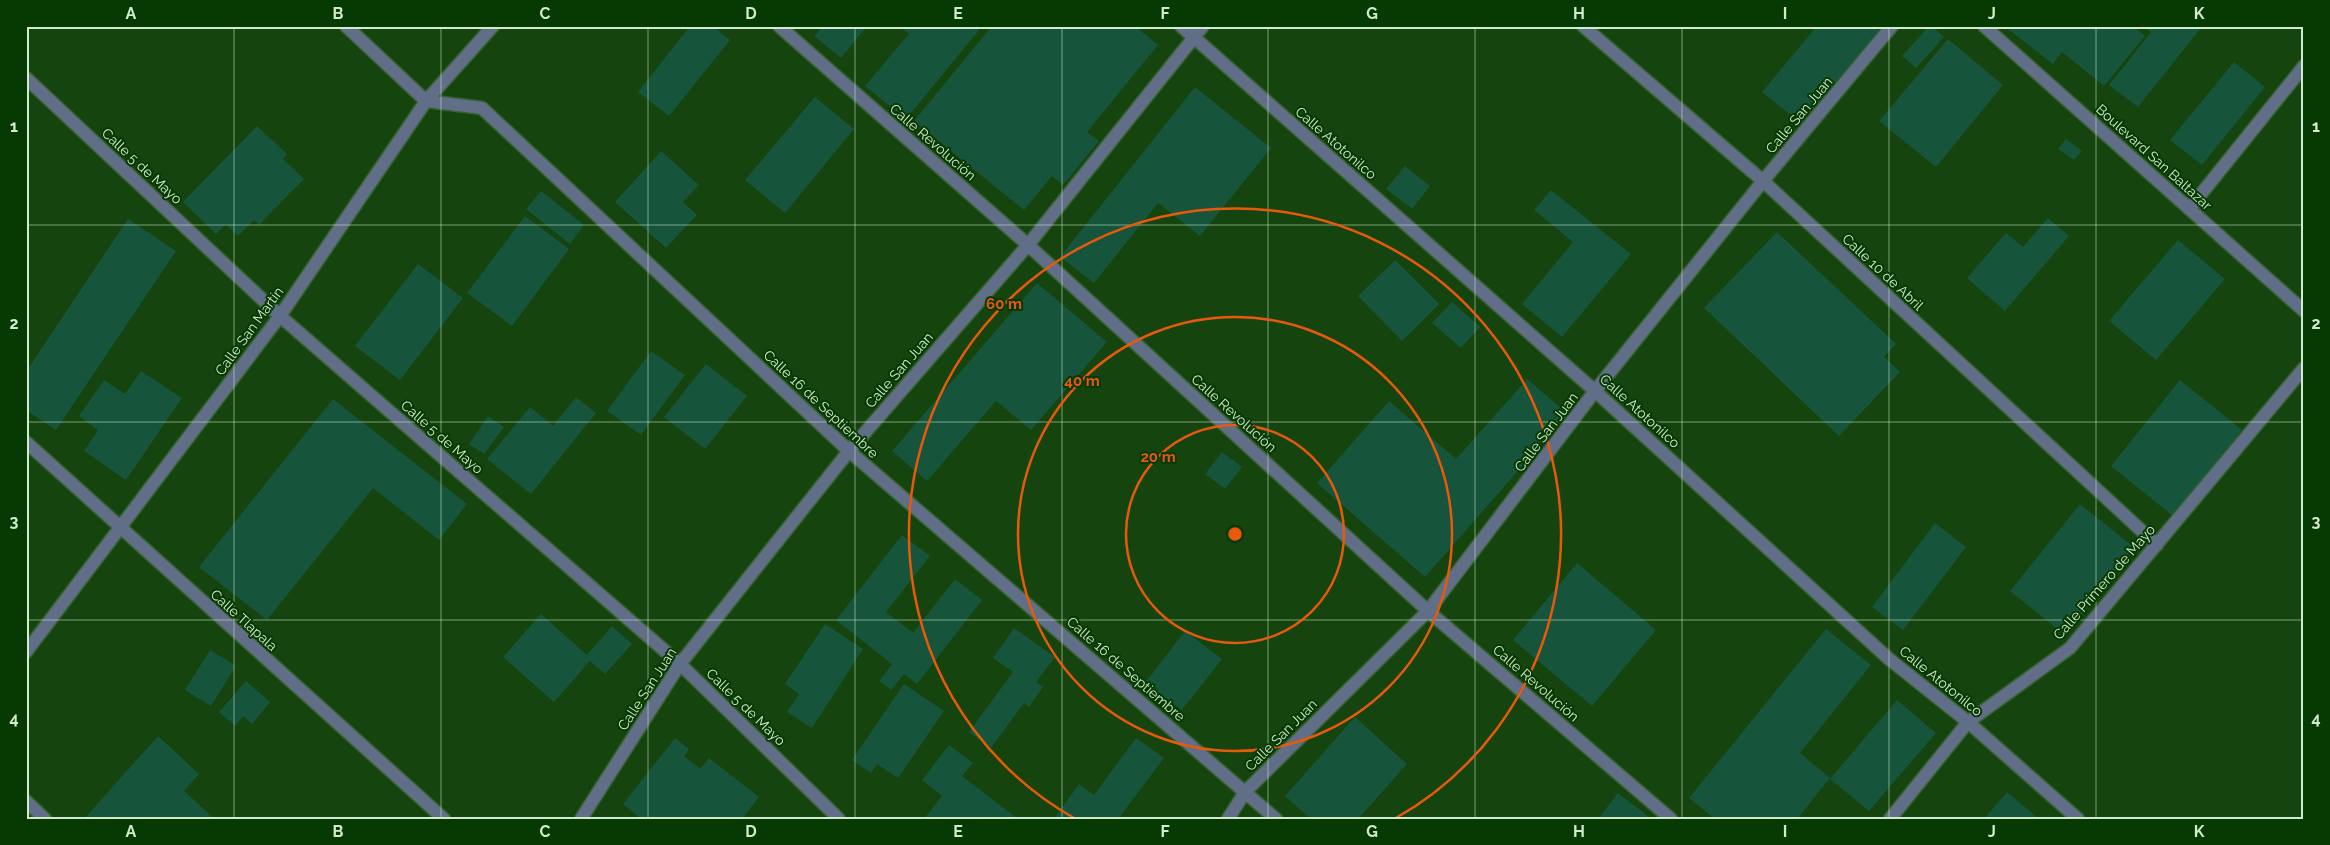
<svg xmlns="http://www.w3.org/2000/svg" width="2330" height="845" font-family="Raleway,sans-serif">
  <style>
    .building { fill: #16553b }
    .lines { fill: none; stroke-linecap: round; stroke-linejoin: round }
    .minor-casing { stroke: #376230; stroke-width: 15 }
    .minor { stroke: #606e88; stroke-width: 12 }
    .grid { fill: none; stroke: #d1ebcd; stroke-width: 1; stroke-opacity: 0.55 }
    .ring { fill: none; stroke: #e8590c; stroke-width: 2.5 }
    .labels { text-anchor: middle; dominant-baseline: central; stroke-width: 4; stroke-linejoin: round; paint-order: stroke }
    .street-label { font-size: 14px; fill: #d1ebcd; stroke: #073902 }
    .centre { fill: #e8590c; stroke: #073902; stroke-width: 2.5 }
    .ring-label { font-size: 15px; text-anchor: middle; font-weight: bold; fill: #e8590c; stroke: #073902; stroke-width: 4; stroke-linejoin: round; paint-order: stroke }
    .neatline { fill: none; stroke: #d1ebcd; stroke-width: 2 }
    .grid-label { font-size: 16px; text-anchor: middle; font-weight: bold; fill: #d1ebcd }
  </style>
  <rect width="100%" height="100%" fill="#15440e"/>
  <!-- building -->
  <path class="building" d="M690,26h22l18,14 -61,76 -31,-24z
    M823,26h44l-26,32 -27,-22z
    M900,26h75l4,4 -73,89 -41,-33 44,-52z
    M992,26h143l23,19 -71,87 12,9 -36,44 -11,-9 -28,34 -110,-89z
    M1817,26h56l6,5 -77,93 -40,-32z
    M1929,26h3l12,11 -28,31 -14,-12z
    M2010,26h123l12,10 -41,50 -42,-34 -9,12 -45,-35z
    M2143,26h55l2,3 -62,78 -29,-22 42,-53z
    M1948,39l55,46 -67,82 -57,-46z
    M2234,62l31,25 -63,78 -32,-25z
    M1195,87l76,61 -71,88 -42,-33 -64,80 -34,-26z
    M815,97l39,32 -69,84 -40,-33z
    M257,126l30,28 -4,5 21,20 -45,46 -5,-5 -16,16 -12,-12 -10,10 -33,-32z
    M2066,139l16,12 -8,9 -16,-11z
    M661,151l38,34 -16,17 14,13 -31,33 -51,-46z
    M1405,166l25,20 -18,23 -26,-20z
    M1551,190l80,64 -69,83 -40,-33 51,-62 -39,-32z
    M541,191l43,34 -14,19 -44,-35z
    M525,216l44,33 -57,77 -45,-33z
    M2048,218l21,18 -64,75 -38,-33 39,-45 17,14z
    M128,219l48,32 -120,179 -30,-20v-38z
    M1777,232l119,112 -12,13 16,15 -61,64 -135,-128z
    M2178,240l47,39 -69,81 -47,-39z
    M1395,260l44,44 -37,37 -44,-45z
    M418,264l45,34 -63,82 -45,-34z
    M1037,283l70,59 -76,88 -35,-29 -69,80 -35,-30z
    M1452,302l28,25 -19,21 -29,-25z
    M651,351l34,24 -44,60 -34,-24z
    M706,364l41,32 -42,53 -41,-32z
    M141,371l41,27 -56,82 -42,-29 14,-21 -19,-14 25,-36 21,14z
    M1527,379l41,35 -143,163 -108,-94 72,-82 67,58z
    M2180,380l62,50 -69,86 -62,-50z
    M576,397l20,16 -65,81 -44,-35 43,-52 23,19z
    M333,399l134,105 -28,36 -66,-52 -106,132 -68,-53z
    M488,416l16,11 -20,27 -15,-10z
    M1222,452l20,15 -17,22 -20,-15z
    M2080,504l55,44 -70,87 -55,-44z
    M1935,523l31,24 -63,83 -31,-23z
    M902,535l28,21 -44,56 27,21 42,-54 27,21 -65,84 -13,-10 -13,16 -12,-9 13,-17 -56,-44z
    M1577,563l79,67 -64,76 -79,-66z
    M541,614l46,41 25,-29 20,18 -27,30 -15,-13 -36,41 -51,-45z
    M825,624l38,25 -51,79 -25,-16 12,-18 -14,-10z
    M1014,628l41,29 -19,25 7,5 -14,20 -5,-4 -33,45 -22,-16 44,-60 -20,-14z
    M1826,629l45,36 -71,88 30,25 -33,41h-82l-26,-21z
    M1185,631l37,28 -40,51 -37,-27z
    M210,650l26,16 -25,40 -26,-16z
    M246,681l24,21 -18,22 -9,-8 -8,10 -16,-14z
    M904,684l40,27 -46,67 -21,-14 -6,9 -19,-13z
    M1897,700l39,33 -67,78 -39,-32z
    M1355,717l52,47 -49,55h-47l-26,-23z
    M158,736l41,38 -15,17 31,28h-131z
    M675,738l14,11 -5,7 16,13 9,-11 50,39 -17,22h-101l-18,-15z
    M1136,738l28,20 -46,61h-58l-4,-3 23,-32 15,11z
    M949,745l24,18 -11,13 56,43h-94l18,-23 -20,-16z
    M2007,792l32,27h-55z
    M1618,793l34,26h-54z"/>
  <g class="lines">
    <defs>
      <path id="minor" d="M346,26l80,75 56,7 367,343 427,368
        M779,26l249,219 400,366 243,208
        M1181,26l414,365 294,268 79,63 110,97
        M1583,26l180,155 394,364
        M1984,26l320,285
        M26,78l254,238 400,348 159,155
        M2189,209l115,-143
        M26,442l418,377
        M26,652l254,-336 146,-215 67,-75
        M26,801l19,18
        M581,819l99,-155 169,-213 179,-206 175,-219
        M1228,819l17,-27 183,-181 167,-220 168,-210 129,-155
        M1890,819l78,-97 102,-74 234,-280"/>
    </defs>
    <!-- minor casing -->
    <use href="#minor" class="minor-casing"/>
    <!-- minor -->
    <use href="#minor" class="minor"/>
  </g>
  <!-- grid -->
  <path class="grid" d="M234,26v793M441,26v793M648,26v793M855,26v793M1062,26v793M1268,26v793M1475,26v793M1682,26v793M1889,26v793M2096,26v793M26,225h2278M26,422h2278M26,620h2278"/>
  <!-- distance rings -->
  <g class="ring">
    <circle cx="1235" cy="534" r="109"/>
    <circle cx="1235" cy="534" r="217"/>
    <path d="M1074 818A326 326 0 1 1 1396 818"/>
  </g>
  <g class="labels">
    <!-- street labels -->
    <g class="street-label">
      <text transform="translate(1799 115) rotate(-50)">Calle San Juan</text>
      <text transform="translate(933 142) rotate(41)">Calle Revolución</text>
      <text transform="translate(1336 143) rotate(41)">Calle Atotonilco</text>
      <text transform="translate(2154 157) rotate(42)">Boulevard San Baltazar</text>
      <text transform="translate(142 166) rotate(43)">Calle 5 de Mayo</text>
      <text transform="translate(1883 272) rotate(43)">Calle 10 de Abril</text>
      <text transform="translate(249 331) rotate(-54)">Calle San Martín</text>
      <text transform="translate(899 370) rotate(-49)">Calle San Juan</text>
      <text transform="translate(821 404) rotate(43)">Calle 16 de Septiembre</text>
      <text transform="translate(1640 411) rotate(42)">Calle Atotonilco</text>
      <text transform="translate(1234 413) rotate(42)">Calle Revolución</text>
      <text transform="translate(1546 432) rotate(-53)">Calle San Juan</text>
      <text transform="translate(442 437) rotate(41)">Calle 5 de Mayo</text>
      <text transform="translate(2104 582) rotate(-49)">Calle Primero de Mayo</text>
      <text transform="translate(244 620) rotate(42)">Calle Tlapala</text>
      <text transform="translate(1126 669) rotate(41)">Calle 16 de Septiembre</text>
      <text transform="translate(1941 681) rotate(39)">Calle Atotonilco</text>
      <text transform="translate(1536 683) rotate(41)">Calle Revolución</text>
      <text transform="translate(647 689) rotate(-57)">Calle San Juan</text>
      <text transform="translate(746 707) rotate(44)">Calle 5 de Mayo</text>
      <text transform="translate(1281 735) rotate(-45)">Calle San Juan</text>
    </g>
  </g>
  <circle cx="1235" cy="534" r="8" class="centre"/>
  <g class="ring-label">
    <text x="1004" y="309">60 m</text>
    <text x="1082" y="386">40 m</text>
    <text x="1158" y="462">20 m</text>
  </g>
  <!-- border -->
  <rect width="2330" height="845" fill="none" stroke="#073902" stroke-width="55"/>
  <rect x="28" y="28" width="2274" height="790" class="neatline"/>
  <g class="grid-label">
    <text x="131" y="19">A</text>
    <text x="338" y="19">B</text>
    <text x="545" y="19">C</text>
    <text x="751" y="19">D</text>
    <text x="958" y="19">E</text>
    <text x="1165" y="19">F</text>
    <text x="1372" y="19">G</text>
    <text x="1579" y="19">H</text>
    <text x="1785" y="19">I</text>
    <text x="1992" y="19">J</text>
    <text x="2199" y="19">K</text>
    <text x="14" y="132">1</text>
    <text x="2316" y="132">1</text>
    <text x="14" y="329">2</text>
    <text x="2316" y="329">2</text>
    <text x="14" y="527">3</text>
    <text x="2316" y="527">3</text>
    <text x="14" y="724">4</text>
    <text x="2316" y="724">4</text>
    <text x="131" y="837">A</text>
    <text x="338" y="837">B</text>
    <text x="545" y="837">C</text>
    <text x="751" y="837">D</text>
    <text x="958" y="837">E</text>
    <text x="1165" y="837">F</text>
    <text x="1372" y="837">G</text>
    <text x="1579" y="837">H</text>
    <text x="1785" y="837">I</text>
    <text x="1992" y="837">J</text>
    <text x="2199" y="837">K</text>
  </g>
</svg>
